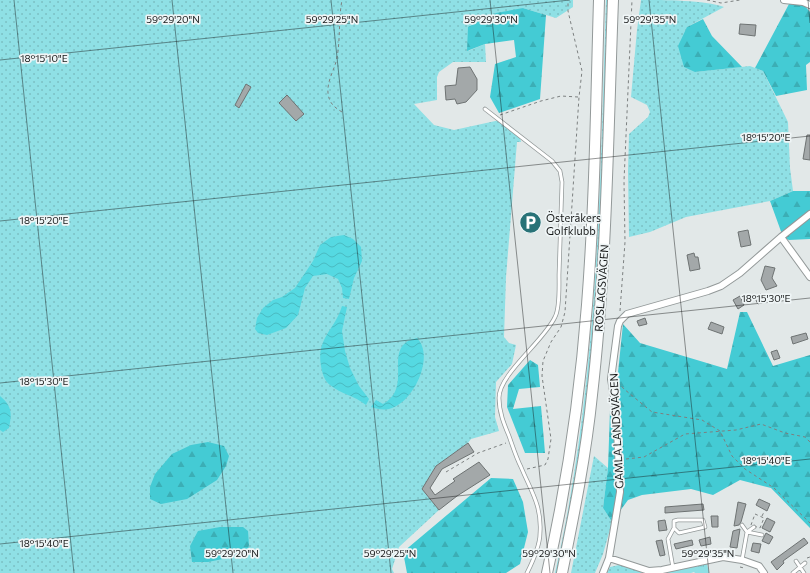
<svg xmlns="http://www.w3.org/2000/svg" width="810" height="573" font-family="Commissioner,sans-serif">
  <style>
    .grass { fill: url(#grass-dots) }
    .forest { fill: url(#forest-firs) }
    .park { fill: url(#park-tufts) }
    .water { fill: url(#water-waves) }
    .building { fill: #a3a8a9; stroke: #6e7373 }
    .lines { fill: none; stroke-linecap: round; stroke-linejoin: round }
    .service-casing { stroke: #939999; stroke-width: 4.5 }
    .minor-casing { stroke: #939999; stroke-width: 8 }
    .primary-casing { stroke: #939999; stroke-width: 12 }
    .path { stroke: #7c8080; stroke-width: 1; stroke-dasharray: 3 3; stroke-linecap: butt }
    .service { stroke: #fff; stroke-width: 3 }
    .minor { stroke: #fff; stroke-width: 6 }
    .primary { stroke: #fff; stroke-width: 10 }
    .ticks { fill: none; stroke: #171919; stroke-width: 1; stroke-opacity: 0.45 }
    .labels { text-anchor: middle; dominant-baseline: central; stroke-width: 3.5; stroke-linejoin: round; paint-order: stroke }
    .poi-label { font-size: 11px; fill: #171919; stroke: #eff5f6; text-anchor: start }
    .street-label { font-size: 11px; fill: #171919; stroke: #eff5f6 }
    .ticks-label { font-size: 10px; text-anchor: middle; fill: #171919; stroke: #eff5f6; stroke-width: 3.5; stroke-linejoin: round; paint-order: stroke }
  </style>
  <defs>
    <pattern id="grass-dots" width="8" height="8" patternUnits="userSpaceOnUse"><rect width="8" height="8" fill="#8fe0e5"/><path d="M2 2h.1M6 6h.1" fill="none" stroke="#7bc0c4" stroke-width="1.8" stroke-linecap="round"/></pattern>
    <pattern id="forest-firs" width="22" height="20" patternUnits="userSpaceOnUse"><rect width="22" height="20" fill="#44cbd4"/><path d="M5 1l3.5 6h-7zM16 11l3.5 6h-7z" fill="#3baeb5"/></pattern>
    <pattern id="park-tufts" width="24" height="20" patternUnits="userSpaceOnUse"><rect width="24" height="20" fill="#8fe0e5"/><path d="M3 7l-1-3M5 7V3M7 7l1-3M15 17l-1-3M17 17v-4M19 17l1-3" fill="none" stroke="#7bc0c4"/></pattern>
    <pattern id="water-waves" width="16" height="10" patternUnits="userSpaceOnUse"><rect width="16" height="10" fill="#55d9e2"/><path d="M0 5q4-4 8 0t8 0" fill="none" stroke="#49bac1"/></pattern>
  </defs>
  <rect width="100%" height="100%" fill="#e2e8e8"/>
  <!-- grass -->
  <path class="grass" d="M0,0h573v7l-17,11 -33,-10 -55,43 17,-7 1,18h-33l-14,10 -2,5v23l-23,4 20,21 20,5 46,-10 19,14 2,8h-4l-1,12 -10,123 -2,60 5,6 7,2 -4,19 -16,18 -1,35 4,14 -28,8 -3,4 -32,23 -14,23 17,21 -40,37 -7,22 2,4h-394z
    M606,0h4l-9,235 -10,141 -11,78 -22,119h-3c43,-187 45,-382 51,-573z
    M641,0c23,0 64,0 83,7l-37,20 8,45 55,-6 13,5 25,51 2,46 3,23 -23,10 -84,16 -36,15 -21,5 -1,-66 1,-37 19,-17 2,-5 -3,-7 -16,-8 6,-67z
    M594,456l14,12 -5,40 9,14 -9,32 -8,19h-24z
    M619,565l22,6 1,2h-35l3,-6z"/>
  <!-- forest -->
  <path class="forest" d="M789,4l15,1 6,7v50l-4,3 1,25 -31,6 -13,-25 -8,-3z
    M523,8l23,7 -6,84 -41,14 -9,-16 5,-33 21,-7 -2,-17 -29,4 -18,7 1,-24 28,-14z
    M703,19l9,17 30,31 -47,5 -11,-5 -6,-21 9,-19z
    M793,191h17v48l-21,1 -6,-3 -13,-36z
    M740,312h7l26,54 37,-11v173l-39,-40 -31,-8 -27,15 -22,-6 -49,6 -14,5 -16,22 -9,-14 5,-40 2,-58 10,4 -3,-32 6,-58 17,19 87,26z
    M530,360l8,5 2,22 -21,2 -6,20 28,-3 4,47h-20l-18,-46 1,-22z
    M208,442l16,4 5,10 -3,10 -9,14 -30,19 -26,5 -11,-5v-12l5,-13 17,-20 19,-9z
    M491,478l22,1 10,23 5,30 -8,32 -14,9h-99l-4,-21z
    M220,527h23l5,4 1,14 -2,9 -39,8h-16l-2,-16 8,-15z"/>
  <!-- park -->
  <path class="park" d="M707,564l2,9h-14l-1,-1 -3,1h-40z"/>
  <!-- water -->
  <path class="water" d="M344,235l9,4 8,8 1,14 -8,17 -5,21 -6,-1 -1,-10 -4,-9 -11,-5 -14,2 -8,12 -7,27 -12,13 -19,7 -9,-2 -3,-4 2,-11 6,-10 10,-8 9,-3 13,-9 18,-27 7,-16 11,-8z
    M342,306l5,1 -5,24 3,20 5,17 9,18 10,13 -3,6c-11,-9 -25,-11 -36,-20 -5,-3 -8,-12 -9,-19 -5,-28 14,-36 21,-60z
    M417,338c18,18 -3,63 -25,70 -8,3 -14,1 -21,-1l5,-7 7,4c29,-16 3,-50 25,-63 2,-1 6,-2 9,-3z
    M0,396c12,10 12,17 9,32l-6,4 -3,-2z"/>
  <!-- building -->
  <path class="building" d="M740,24l16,1 -1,11 -16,-2z
    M470,67l7,12v11l-11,12 -9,2 -2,-5 -9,1 -1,-14 11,-1 2,-17z
    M246,84l5,3 -12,21 -4,-3z
    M287,95l17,19 -8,7 -17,-18z
    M807,135h3v25l-7,-1z
    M748,230l3,15 -10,2 -3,-15z
    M694,253l1,4h3l2,12 -10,2 -3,-16z
    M765,266l10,2 -3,10 5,8 -11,4 -5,-10z
    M761,294l3,7 -6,3 -4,-7z
    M740,296l4,9 -6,4 -5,-9z
    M645,318l2,6 -8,2 -2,-5z
    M711,322l13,5 -2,7 -14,-5z
    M806,333l2,6 -15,5 -2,-7z
    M777,350l3,8 -6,2 -3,-8z
    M468,443l6,9 -32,17 -12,19 5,7 20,-14 -2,-2 26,-17 11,13 -33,21 -18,14 -17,-21 14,-23z
    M759,499l11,5 -3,7 -11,-6z
    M738,502l8,2 -5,18 -2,3 -5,1z
    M703,504l1,6 -39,3v-6z
    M711,516h7v11h-6z
    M767,518l8,4 -5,10 -8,-4z
    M665,520l2,10 -8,1 -1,-10z
    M740,529l-3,19 -7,-1 3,-16z
    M766,533l7,4 -4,7 -7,-3z
    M710,537l1,7 -10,2 -2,-6z
    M804,538l4,5 -25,18 1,2 -7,7 -6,-8z
    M662,540l3,15 -5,1 -4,-15z
    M692,540l1,5 -17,4 -2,-5z
    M753,543l8,1 -2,9 -8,-2z"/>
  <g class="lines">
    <defs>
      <path id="service" d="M485,109l67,52 8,10 2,11c-1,31 -2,62 -3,93 0,12 1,33 -4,42 -11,24 -56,57 -56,81 0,14 5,26 10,38 4,11 7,21 12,31 10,24 21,39 19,66 0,13 -7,28 -13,40
        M742,525l5,7 15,3
        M742,560l5,-28 7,-5
        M796,561l8,12
        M673,568l-5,-29 6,-11v-7l4,-1h25l2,7 -26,6 -5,-5
        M793,573l12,-10"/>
      <path id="minor" d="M784,0l19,2 7,3
        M781,237l29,40
        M609,558l40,13 13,-1 61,-13 19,3 17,6 5,7
        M603,573l6,-15 11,-66 -4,-84 -5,-29 7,-53 2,-5 7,-7 81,-23 13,-5 19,-13 41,-36 29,-23"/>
      <path id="primary" d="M547,573c20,-88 33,-178 40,-268 8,-102 9,-204 12,-305
        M562,573c12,-59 24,-118 30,-178 15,-131 16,-263 21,-395"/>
    </defs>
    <!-- service casing -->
    <use href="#service" class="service-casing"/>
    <!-- minor casing -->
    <use href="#minor" class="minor-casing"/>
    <!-- primary casing -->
    <use href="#primary" class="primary-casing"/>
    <!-- path -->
    <path class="path" d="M707,0l14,3 19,-3
      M342,112c-8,-5 -13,-9 -14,-19 -1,-11 5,-21 8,-31 5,-21 2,-41 6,-62
      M500,115l41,-14 20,-5 17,1
      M620,311l5,-69 -1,-61 8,-181
      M618,382l6,7 28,23 50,8 18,11 12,25 13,13 29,19 36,35
      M626,459l18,-2 41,-23 51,-4 25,-6 24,9 20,4 5,5
      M527,469l18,-4 3,-6 3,-20 -9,-63 1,-15 8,-19 10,-15 4,-15 14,-215 3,-26 -14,-60v-11
      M446,472l32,-19 28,-10
      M755,514l9,4 -4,10 -9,-3z
      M762,516l2,-4
      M807,558l3,-1
      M740,567l4,1"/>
    <!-- service -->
    <use href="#service" class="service"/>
    <!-- minor -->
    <use href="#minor" class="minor"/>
    <!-- primary -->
    <use href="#primary" class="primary"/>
  </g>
  <!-- ticks -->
  <path class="ticks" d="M14,0l60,573M172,0l61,573M331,0l60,573M490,0l60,573M649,0l60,573M808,0l2,23M0,60l570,-60M0,221l810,-85M0,383l810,-85M0,544l810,-85"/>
  <!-- icons -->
  <defs>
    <symbol id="parking-disc" viewBox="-11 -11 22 22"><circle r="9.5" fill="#287277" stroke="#eff5f6"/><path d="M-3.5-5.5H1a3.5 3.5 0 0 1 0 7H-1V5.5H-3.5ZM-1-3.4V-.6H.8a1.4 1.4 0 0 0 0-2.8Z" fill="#fff"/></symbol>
  </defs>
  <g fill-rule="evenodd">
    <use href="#parking-disc" x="518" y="210" width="25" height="25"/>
  </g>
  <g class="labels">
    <!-- poi labels -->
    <g class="poi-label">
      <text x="546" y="217">Österåkers<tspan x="546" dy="13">Golfklubb</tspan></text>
    </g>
    <!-- street labels -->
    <g class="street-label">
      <text transform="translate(601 288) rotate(-86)">ROSLAGSVÄGEN</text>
      <text transform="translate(616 431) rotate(-93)">GAMLA LANDSVÄGEN</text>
    </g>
  </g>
  <g class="ticks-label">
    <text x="173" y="23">59°29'20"N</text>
    <text x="332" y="23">59°29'25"N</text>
    <text x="491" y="23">59°29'30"N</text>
    <text x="650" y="23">59°29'35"N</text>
    <text x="44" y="62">18°15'10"E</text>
    <text x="766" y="141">18°15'20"E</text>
    <text x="44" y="224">18°15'20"E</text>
    <text x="766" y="302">18°15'30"E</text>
    <text x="44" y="385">18°15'30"E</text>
    <text x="766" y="464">18°15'40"E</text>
    <text x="44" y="547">18°15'40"E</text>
    <text x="232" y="557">59°29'20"N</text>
    <text x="390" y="557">59°29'25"N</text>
    <text x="549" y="557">59°29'30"N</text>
    <text x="708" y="557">59°29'35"N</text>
  </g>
</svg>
